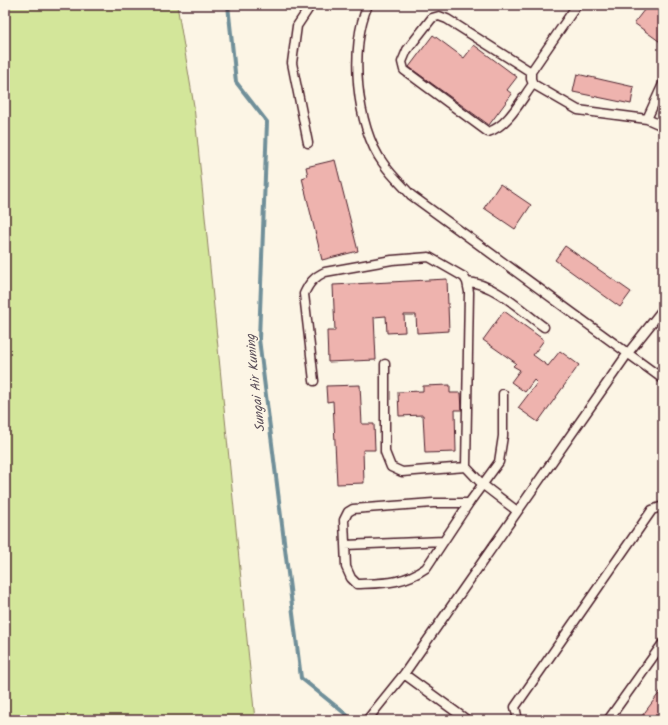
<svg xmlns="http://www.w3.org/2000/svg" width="668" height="725" font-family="Kalam,sans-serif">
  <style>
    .green { fill: #d3e69a; stroke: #8e8262 }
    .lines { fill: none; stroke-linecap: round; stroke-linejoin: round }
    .stream { stroke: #6f8f99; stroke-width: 4 }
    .building { fill: #eeb3ae; stroke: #4a1f2b }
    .lane-casing { stroke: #4a1f2b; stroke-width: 11 }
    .lane { stroke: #fcf5e5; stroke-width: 8 }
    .labels { text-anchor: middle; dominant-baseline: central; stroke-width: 3; stroke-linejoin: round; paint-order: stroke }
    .water-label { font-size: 13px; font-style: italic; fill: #5a4e59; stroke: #fcf5e5 }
  </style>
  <rect width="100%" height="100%" fill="#fcf5e5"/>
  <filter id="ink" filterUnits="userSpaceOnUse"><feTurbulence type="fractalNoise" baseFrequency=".025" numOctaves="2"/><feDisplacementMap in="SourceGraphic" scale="8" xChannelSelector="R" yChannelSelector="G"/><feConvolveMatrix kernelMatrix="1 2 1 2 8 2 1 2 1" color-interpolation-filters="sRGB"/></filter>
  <g filter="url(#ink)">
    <!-- green -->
    <path class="green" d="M5,5h172l17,101 61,614h-250z"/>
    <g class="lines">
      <!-- stream -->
      <path class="stream" d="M228,5l8,77 31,40 -8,217 42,339 52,42"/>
    </g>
    <!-- building -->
    <path class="building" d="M648,5h15v39l-29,-21z
      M433,35l31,23 10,-13 43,32 -10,13 5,4 -23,31 -80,-58z
      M577,74l57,13 -3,17 -58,-12z
      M335,160l23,91 -36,9 -20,-82 6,-2 -2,-9z
      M500,184l31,21 -16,24 -31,-21z
      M565,246l66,46 -11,15 -65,-47z
      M447,279l2,52 -32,2 -1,-18h-12l1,17 -18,1 -1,-17 -12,1 2,43 -48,2 -1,-31h8l-2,-46z
      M504,311l40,29 -11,15 15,11 12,-15 19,14 -41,57 -20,-14 19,-25 -3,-3 -9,12 -14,-10 9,-12 -7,-4 3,-3 -33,-23z
      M360,385l2,39h12l1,26h-12l1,33 -27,1 -4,-83 -6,1 -1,-16z
      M450,385v8h11l1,17h-7l1,42 -31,1 -2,-38 -24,1 -1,-24 25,-1v-5z
      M663,688v32h-24z"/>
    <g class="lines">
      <defs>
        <path id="lane" d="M368,5c-19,41 -12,122 15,158 8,12 19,22 28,32l252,184
          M577,5l-46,67v7l2,5 45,26 69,9 16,7
          M531,72l-84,-53 -8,-3 -7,2 -25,32 -5,12 2,8 84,62c20,-6 33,-32 45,-48
          M647,119l16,-35
          M308,143l-16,-80 5,-37 14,-21
          M467,282c27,1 56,30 77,45
          M385,364v88l6,15 11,5 64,-5 16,17 35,27
          M314,381l-10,-87c5,-11 10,-17 21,-22l67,-12 37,-3 35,20 3,5 2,10 -3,175
          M469,503h-36l-80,6 -5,3 -4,8 2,47 5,11 6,6c27,-1 46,0 69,-16l43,-65 30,-41 4,-26v-42
          M345,545l99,-4
          M404,674l63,46
          M367,720l37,-46 224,-321 35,-44
          M518,720l-3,-13 137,-197 11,-4
          M608,720l55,-77"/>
      </defs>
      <!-- lane casing -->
      <use href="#lane" class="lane-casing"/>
      <!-- lane -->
      <use href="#lane" class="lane"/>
    </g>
  </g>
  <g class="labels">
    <!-- water labels -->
    <g class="water-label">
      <text transform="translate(256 383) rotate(-96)">Sungai Air Kuning</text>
    </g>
  </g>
  <!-- margin -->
  <rect width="668" height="725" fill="none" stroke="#fcf5e5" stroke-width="20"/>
  <rect x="10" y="10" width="648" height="705" fill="none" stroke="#4a1f2b" stroke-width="1.5" filter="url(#ink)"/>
</svg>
